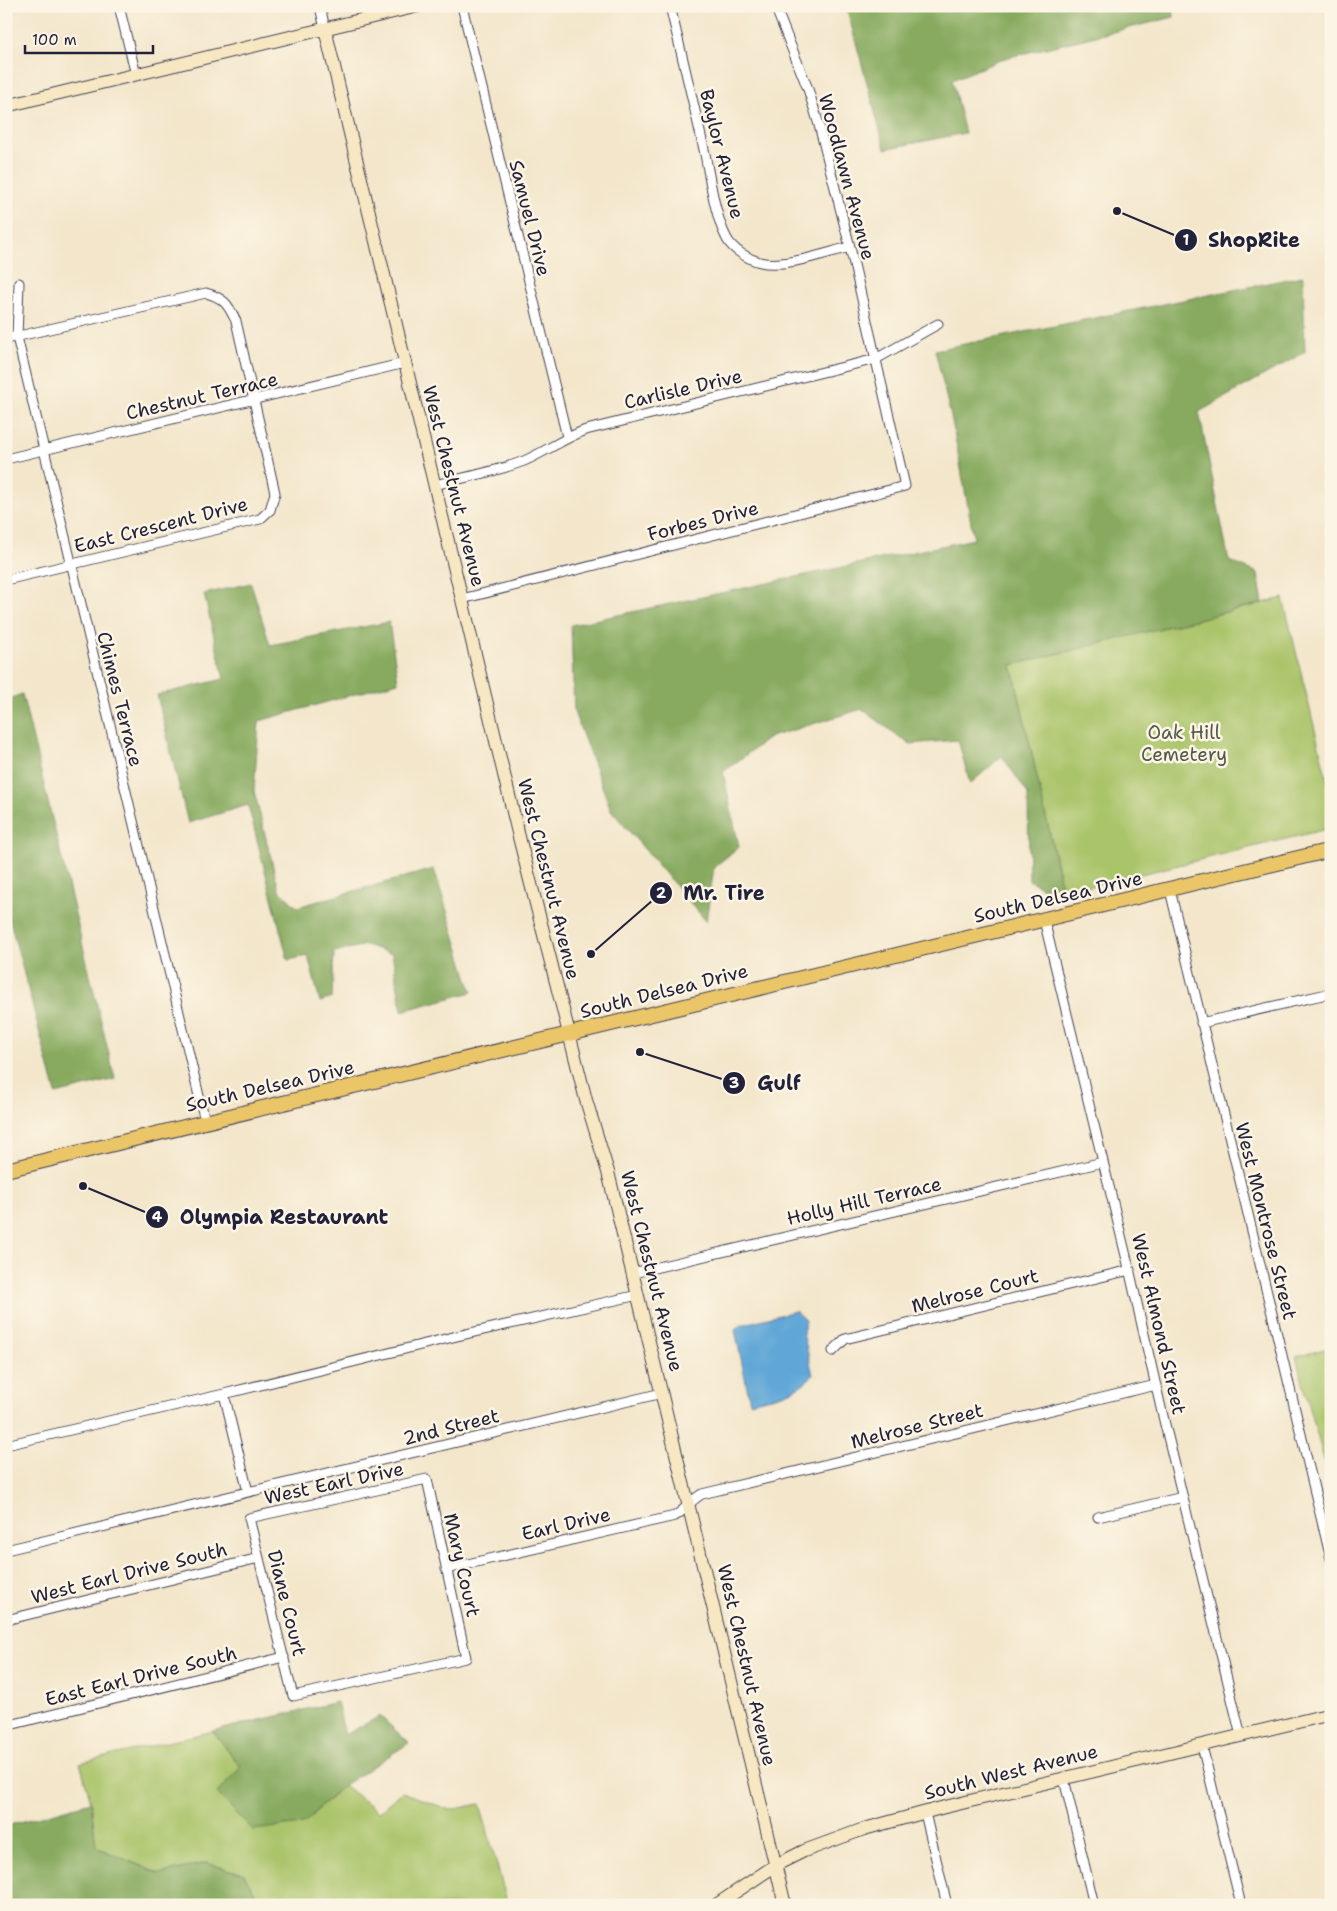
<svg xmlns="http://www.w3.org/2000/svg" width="1337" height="1911" font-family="'Shantell Sans',sans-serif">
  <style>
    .green { fill: #aac46a; stroke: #667352 }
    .forest { fill: #87aa5e; stroke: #54664c }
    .water { fill: #60a7d7; stroke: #416489 }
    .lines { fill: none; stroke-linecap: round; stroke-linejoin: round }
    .street-casing { stroke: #413f51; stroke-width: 11 }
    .secondary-casing { stroke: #413f51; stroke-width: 14 }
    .primary-casing { stroke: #413f51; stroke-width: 16 }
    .street { stroke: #fff; stroke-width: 9 }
    .secondary { stroke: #f7e8c3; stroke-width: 12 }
    .primary { stroke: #ebc669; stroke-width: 14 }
    .labels { text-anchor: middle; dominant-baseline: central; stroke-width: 5; stroke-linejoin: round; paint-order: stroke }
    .street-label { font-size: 19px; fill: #22223b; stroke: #fcf5e5 }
    .park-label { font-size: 19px; fill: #525b4b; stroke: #fcf5e5 }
    .leader { fill: none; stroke: #22223b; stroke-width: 2 }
    .callout-dot { fill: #22223b; stroke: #fcf5e5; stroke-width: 2 }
    .mark-label { font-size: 15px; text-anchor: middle; font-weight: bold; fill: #fff }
    .callout-label { font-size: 20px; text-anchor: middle; font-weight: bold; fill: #22223b; stroke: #fcf5e5; stroke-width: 5; stroke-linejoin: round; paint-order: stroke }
  </style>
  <rect width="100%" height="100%" fill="#fcf5e5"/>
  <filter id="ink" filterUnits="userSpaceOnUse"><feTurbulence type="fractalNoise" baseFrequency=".02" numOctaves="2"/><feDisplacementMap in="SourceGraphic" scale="10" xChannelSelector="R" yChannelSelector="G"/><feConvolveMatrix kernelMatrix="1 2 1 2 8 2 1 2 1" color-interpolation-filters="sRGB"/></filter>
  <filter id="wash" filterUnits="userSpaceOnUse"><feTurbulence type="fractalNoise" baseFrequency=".0096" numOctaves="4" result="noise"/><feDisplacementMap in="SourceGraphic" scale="20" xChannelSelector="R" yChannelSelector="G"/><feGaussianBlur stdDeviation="1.12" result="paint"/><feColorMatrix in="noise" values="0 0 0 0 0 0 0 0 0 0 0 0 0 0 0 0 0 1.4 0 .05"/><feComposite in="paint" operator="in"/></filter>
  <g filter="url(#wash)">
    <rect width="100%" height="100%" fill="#f3e6cb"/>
    <!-- green -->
    <path class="green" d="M1283,598l48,198v32l-268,65 -51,-228z
      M1331,1347v139l-35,-129z
      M213,1731l28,36 62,57 41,-39 34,27 24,-20 48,18 30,-6 28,101h-247l-17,-31 -37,-11 -47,11 -64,-27 -5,-45 -11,-39z"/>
    <!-- forest -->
    <path class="forest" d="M846,6h327l1,11 -169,41 -53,22 13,53 -80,16z
      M1303,276l2,76 -106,60 30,149 29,12 5,30 -251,62 51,228 -8,2 -26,-15 -1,-86 -26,-38 -32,28 -12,-44 -49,4 -47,-35 -92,28 -47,35 16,75 -25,20 -8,54 -95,-111 -37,-98 -3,-87 403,-86 -22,-118 -17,-71z
      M251,583l19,62 119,-23 9,60 -139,39 -5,70 25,99 18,17 137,-38 38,123 -70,19 -10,-57 -26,-9 -32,7 -2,46 -12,4 -12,-46 -20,4 -40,-155 -60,18 -31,-128 67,-16 -20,-85z
      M22,694l93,385 -59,15 -50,-188v-206z
      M337,1702l8,33 35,-19 29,27 -65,42 -41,39 -50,6 -36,-37 24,-26 -28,-36z
      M91,1802l5,45 64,27 47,-11 37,11 17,31h-255v-79z"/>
    <!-- water -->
    <path class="water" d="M795,1311l11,9 -3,13 10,42c-17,19 -39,21 -63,27l-15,-72 6,-5z"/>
  </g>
  <g filter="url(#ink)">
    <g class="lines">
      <defs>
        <path id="street" d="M119,6l17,69
          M320,6l5,23
          M462,6l105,431
          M670,6c12,50 24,99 35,148 5,25 10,63 22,85 6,11 21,20 33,23 25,6 65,-9 90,-15
          M19,283l-2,54 188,784
          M6,339l200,-46c18,5 22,11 30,28l39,172 -5,17 -10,9 -254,61
          M6,459l399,-96
          M435,485c29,-8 61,-13 89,-24 21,-9 40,-23 62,-31l290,-71 62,-35
          M462,599l443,-113 -55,-239 -31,-122 -11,-36 -33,-83
          M1170,890l161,669
          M1044,920l83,340 34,148 80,328
          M1201,1023l130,-30
          M633,1273l470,-111
          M833,1351l12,-12 285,-69
          M224,1394l24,98
          M6,1445l218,-51 233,-58 181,-41
          M427,1479l39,179 -173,38 -44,-178z
          M1098,1517l85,-20
          M6,1550l656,-157
          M446,1569l229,-53c10,-6 16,-16 27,-22l454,-109
          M6,1620l253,-62
          M6,1726l278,-69
          M1202,1746l39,159
          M1064,1779l30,126
          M925,1813l22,92"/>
        <path id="secondary" d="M325,29l194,808 67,263 22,72 177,733
          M6,106l412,-100
          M716,1905l60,-40 28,-14 60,-22 77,-21 390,-94"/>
        <path id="primary" d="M6,1170l1325,-320"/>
      </defs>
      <!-- street casing -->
      <use href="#street" class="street-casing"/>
      <!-- secondary casing -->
      <use href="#secondary" class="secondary-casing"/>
      <!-- primary casing -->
      <use href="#primary" class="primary-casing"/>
      <!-- street -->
      <use href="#street" class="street"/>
      <!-- secondary -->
      <use href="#secondary" class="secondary"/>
      <!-- primary -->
      <use href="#primary" class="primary"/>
    </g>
  </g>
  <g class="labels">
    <!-- street labels -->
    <g class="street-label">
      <text transform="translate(722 154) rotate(76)">Baylor Avenue</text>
      <text transform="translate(847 177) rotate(75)">Woodlawn Avenue</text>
      <text transform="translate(530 218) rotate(76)">Samuel Drive</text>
      <text transform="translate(683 389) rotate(-13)">Carlisle Drive</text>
      <text transform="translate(202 396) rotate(-13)">Chestnut Terrace</text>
      <text transform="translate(454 486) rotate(76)">West Chestnut Avenue</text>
      <text transform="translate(703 521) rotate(-14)">Forbes Drive</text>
      <text transform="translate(161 525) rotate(-14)">East Crescent Drive</text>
      <text transform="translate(120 699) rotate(76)">Chimes Terrace</text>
      <text transform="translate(549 879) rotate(76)">West Chestnut Avenue</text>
      <text transform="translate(1058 897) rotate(-13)">South Delsea Drive</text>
      <text transform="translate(664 991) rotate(-14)">South Delsea Drive</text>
      <text transform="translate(270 1086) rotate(-13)">South Delsea Drive</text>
      <text transform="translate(864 1201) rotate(-13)">Holly Hill Terrace</text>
      <text transform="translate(1266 1221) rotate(76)">West Montrose Street</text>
      <text transform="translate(652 1271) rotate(76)">West Chestnut Avenue</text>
      <text transform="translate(975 1291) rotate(-14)">Melrose Court</text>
      <text transform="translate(1159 1324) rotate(77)">West Almond Street</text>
      <text transform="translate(917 1426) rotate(-14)">Melrose Street</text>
      <text transform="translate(451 1427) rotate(-14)">2nd Street</text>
      <text transform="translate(334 1483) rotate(-12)">West Earl Drive</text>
      <text transform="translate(566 1524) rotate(-13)">Earl Drive</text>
      <text transform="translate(462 1565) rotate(77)">Mary Court</text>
      <text transform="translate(129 1573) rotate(-14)">West Earl Drive South</text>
      <text transform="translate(287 1603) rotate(76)">Diane Court</text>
      <text transform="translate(747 1665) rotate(77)">West Chestnut Avenue</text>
      <text transform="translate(141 1676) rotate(-14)">East Earl Drive South</text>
      <text transform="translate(1011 1772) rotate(-14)">South West Avenue</text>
    </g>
    <!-- park labels -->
    <g class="park-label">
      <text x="1184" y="732">Oak Hill<tspan x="1184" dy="22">Cemetery</tspan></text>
    </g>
  </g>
  <!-- callouts -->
  <path class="leader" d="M1117 211L1186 240M591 954L661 893M640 1052L734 1083M83 1186L157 1217"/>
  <g class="callout-dot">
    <circle cx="1117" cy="211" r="5"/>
    <circle cx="591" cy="954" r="5"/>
    <circle cx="640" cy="1052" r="5"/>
    <circle cx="83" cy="1186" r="5"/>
    <circle cx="1186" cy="240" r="12"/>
    <circle cx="661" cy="893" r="12"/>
    <circle cx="734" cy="1083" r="12"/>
    <circle cx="157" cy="1217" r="12"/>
  </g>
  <g class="mark-label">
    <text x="1186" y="245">1</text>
    <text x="661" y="898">2</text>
    <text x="734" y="1088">3</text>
    <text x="157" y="1222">4</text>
  </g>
  <g class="callout-label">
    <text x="1254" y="247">ShopRite</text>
    <text x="724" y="900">Mr. Tire</text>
    <text x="779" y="1090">Gulf</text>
    <text x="284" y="1224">Olympia Restaurant</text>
  </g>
  <!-- margin -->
  <rect width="1337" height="1911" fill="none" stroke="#fcf5e5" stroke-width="25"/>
  <!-- scale -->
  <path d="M25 45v8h128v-8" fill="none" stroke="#22223b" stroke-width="2.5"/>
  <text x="32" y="45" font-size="15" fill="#22223b" stroke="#fcf5e5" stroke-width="4" paint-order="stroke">100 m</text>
</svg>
